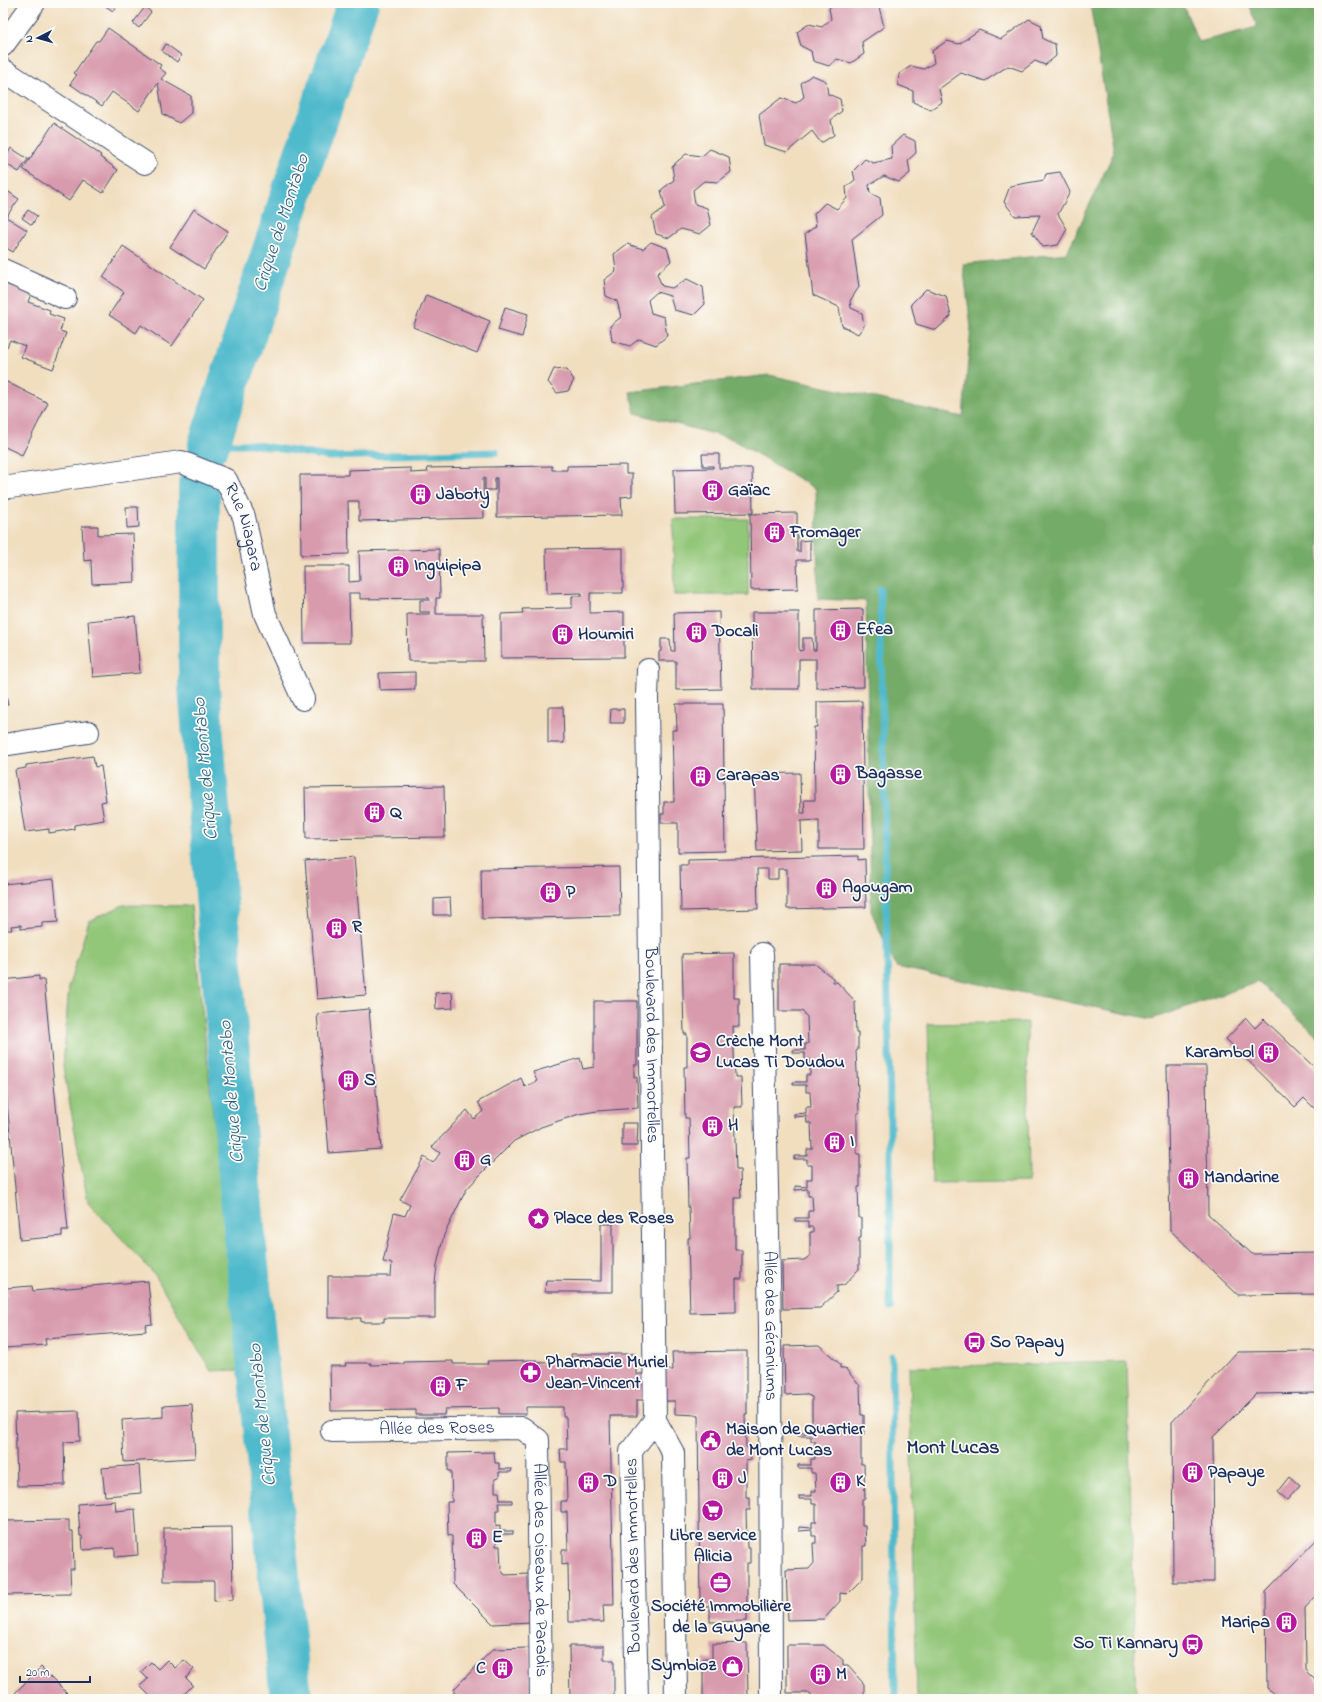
<svg xmlns="http://www.w3.org/2000/svg" width="1322" height="1702" font-family="'Indie Flower',sans-serif">
  <style>
    .green { fill: #92c678; stroke: #567a6b }
    .forest { fill: #75ab68; stroke: #486d63 }
    .lines { fill: none; stroke-linecap: round; stroke-linejoin: round }
    .stream { stroke: #50bacc; stroke-width: 7 }
    .river { stroke: #50bacc; stroke-width: 42 }
    .building { fill: #d89bae }
    .minor-casing { stroke: #3b496d; stroke-width: 24 }
    .minor { stroke: #fff; stroke-width: 22 }
    .labels { text-anchor: middle; dominant-baseline: central; stroke-width: 3.5; stroke-linejoin: round; paint-order: stroke }
    .poi-label { font-size: 18px; font-weight: bold; fill: #1b2f5e; stroke: #fdfcf7; text-anchor: start }
    .street-label { font-size: 18px; fill: #1b2f5e; stroke: #fdfcf7 }
    .water-label { font-size: 19px; font-style: italic; fill: #2e6084; stroke: #fdfcf7 }
    .quarter-label { font-size: 20px; font-weight: bold; fill: #1b2f5e; stroke: #fdfcf7 }
  </style>
  <rect width="100%" height="100%" fill="#fdfcf7"/>
  <filter id="ink" filterUnits="userSpaceOnUse"><feTurbulence type="fractalNoise" baseFrequency=".025" numOctaves="2"/><feDisplacementMap in="SourceGraphic" scale="8" xChannelSelector="R" yChannelSelector="G"/><feConvolveMatrix kernelMatrix="1 2 1 2 8 2 1 2 1" color-interpolation-filters="sRGB"/></filter>
  <filter id="wash" filterUnits="userSpaceOnUse"><feTurbulence type="fractalNoise" baseFrequency=".012" numOctaves="4" result="noise"/><feDisplacementMap in="SourceGraphic" scale="16" xChannelSelector="R" yChannelSelector="G"/><feGaussianBlur stdDeviation="0.9" result="paint"/><feColorMatrix in="noise" values="0 0 0 0 0 0 0 0 0 0 0 0 0 0 0 0 0 1.4 0 .05"/><feComposite in="paint" operator="in"/></filter>
  <g filter="url(#wash)">
    <rect width="100%" height="100%" fill="#f1debf"/>
    <!-- green -->
    <path class="green" d="M673,519h75v76h-74z
      M123,905l68,1 49,464 -29,1 -56,-96 -67,-73 -25,-135 6,-82 20,-64z
      M1027,1022l2,160 -97,1 -4,-159z
      M1127,1362l9,337h-219l-8,-332z"/>
    <!-- forest -->
    <path class="forest" d="M1090,3h92l17,39 58,-15 -8,-24h70v1034l-61,-55 -106,37 -256,-52 -25,-56 -5,-310 -48,-2 -2,-110 -84,-50 -97,-26 -5,-21 139,-17 194,42 8,-90 -8,-63 104,-11 47,-101z"/>
    <g class="lines">
      <!-- stream -->
      <path class="stream" d="M209,444h42l78,13 167,-5
        M880,589l10,518v201
        M892,1356l3,343"/>
      <!-- river -->
      <path class="river" d="M209,444l94,-284 55,-157
        M199,484v203l40,489 52,523"/>
    </g>
    <g id="blocks">
      <!-- building -->
      <path class="building" d="M101,3h17l-5,8z
        M835,3h43l6,24 -22,15 2,12 -13,9 -14,-4 -8,7 -16,-5 -2,-10 -10,-5 -4,-14 12,-8 13,3 9,-8 -2,-11z
        M145,7l6,5 -12,16 -6,-5z
        M1029,19l12,6 2,14 12,5 1,12 -11,9 -10,-4 -13,10 -14,-5 -23,15 -24,-8 -22,16 3,13 -11,8 -18,-8v-11l-15,-6 1,-11 12,-8 13,3 10,-6 -2,-12 15,-10 12,3 20,-14 22,9z
        M108,28l53,37 -2,3 7,5 -5,6 30,17v17l-12,10 -16,-9 -5,-31 -19,28 -27,-19 -10,14 -32,-22 7,-9 -3,-2 22,-32h3z
        M166,44l15,11 -4,7 -15,-11z
        M812,75l14,6 2,13 12,5 2,12 -11,9 3,15 -13,8 -9,-12 -25,21 -23,-7 -5,-30 22,-17 15,5 8,-6 -3,-14z
        M54,123l47,32 -1,2 18,13 -15,23 -20,-13 -14,21 -46,-32z
        M903,135l12,6 1,12 -8,7 2,13 -11,9 -15,-6 -15,9 1,8 10,5 2,17 -30,24 7,48 -9,14 1,7 11,5 2,13 -6,8 -16,-8 -3,-19 -26,-12 -8,-61 11,-8 -2,-12 11,-11 12,6 10,-11 -1,-11 9,-7 -2,-9 12,-12 8,4 19,-4 -1,-13z
        M11,148l17,11 -9,13 -16,-10z
        M710,149l19,8 2,15 -13,10 -14,-1 -11,9 2,14 12,4 4,17 -11,9 -19,-5 -12,9 -13,-4 -4,-17 13,-10 -4,-17 13,-10 -2,-14 14,-12 16,2z
        M1060,172l10,20 -12,22 9,15 -9,16 -15,2 -11,-15 8,-17 -25,1 -11,-14 6,-16 34,-6 2,-6z
        M3,188l16,11 -13,18 21,13 -14,22 -10,-6z
        M194,209l34,22 -24,38 -34,-22z
        M28,210l9,6 -5,9 -10,-7z
        M651,242l16,6 4,13 -14,13 5,12 10,2 15,-9 16,8 2,17 -11,11 -20,-5 -4,-14 -13,-4 -9,8 3,13 13,4 3,19 -11,9 -17,-6 -9,7 -18,-5 -2,-15 11,-9 -4,-16 -11,-5 -2,-16 12,-9 -2,-17 13,-10 16,5z
        M123,246l80,54 -31,46 -31,-21 -5,8 -27,-18 15,-23 -21,-15z
        M3,283l28,11 -3,8 22,8 -1,4 15,5 -4,12 6,2 -13,36 -32,-12 4,-11 -15,-6 -3,7 -4,-2z
        M926,289l20,7 5,20 -15,14 -20,-6 -5,-20z
        M426,295l64,26 -13,32 -64,-26z
        M505,307l23,7 -6,23 -24,-7z
        M554,369l13,1 7,10 -6,11 -11,2 -9,-11z
        M3,380l45,23 -26,52 -19,-9z
        M702,454h17v14h33l1,45 -78,1 -1,-45 39,-1v-2h-10z
        M626,465v9h6v22l-11,1 1,18 -125,2v-39h-2v12h-10v-12h-2l1,40 -125,3v-20h-11l1,53 -48,1 -1,-80h48v-5l63,-2v5l17,-1 -1,-4 125,-2v4h15v-4z
        M126,507h12l1,20 -12,1z
        M797,513v39h3v-11l10,-1v20h-13l1,29 -47,1 -1,-76z
        M82,526h16v9l35,-1 2,48 -43,2 -1,-24 -7,1z
        M623,548v45h-33v20l34,-1v45l-123,1v-44l22,-1 -1,-4 50,-1v-12h10v-3l-35,1 -1,-45z
        M439,549l1,49h-4v16h47l1,47h-76l-1,-47h23v-2h-10v-12h10l-1,-2 -69,1v-6h-11l1,50h-46l-1,-77h46v16l11,-1 -1,-30z
        M863,609l1,78 -48,1v-29h-17v30h-46l-1,-77h47v39l4,-1v-12h9l1,12h3v-40z
        M719,612l2,77 -45,1v-29h-17v-9l2,-1v-12h9l1,12h4l-1,-38z
        M135,616l5,57 -47,4 -5,-56z
        M415,672v17l-35,1 -1,-17z
        M3,680l5,25 -5,1z
        M862,701l2,148h-45v-29l-18,1 1,29 -45,1 -3,-77 46,-1 1,40h4l-1,-13h11l-1,-73h3v-25z
        M676,704h47l2,147 -47,1v-29h-17v-9h3v-12h10l-2,-72h5z
        M548,707h15l1,36h-16z
        M611,709h13v14h-14z
        M93,756l2,11 6,-1 5,35 -5,1 3,18 -30,5v4l-25,4v-4l-24,3 -10,-62 11,-2v-3z
        M444,786l1,51 -139,2 -1,-51z
        M858,856v4l7,-1 1,48 -79,2v-40h-9v10h-10v-10h-11l1,40 -77,2 -1,-46h8v-5z
        M354,857l12,138 -49,4 -12,-138z
        M619,867l1,49 -138,3 -1,-50z
        M54,879l4,43 -16,1v4l-21,2v-4l-10,1 1,4h-9v-46z
        M450,898l1,17h-17v-16z
        M734,953v45h5v29l-6,-1 2,51h6l1,30h-8l2,63h4l1,28h-6v52h7v29h-6v33l-46,1 -2,-75h2l-1,-31h-1l-1,-49h3l-1,-40h-4l-1,-51h3v-33h-3l-2,-80z
        M779,964h36l18,14v4h4l18,19 1,32h2v17l-2,1 3,62h-2v41h3v33h-2l1,31h2v20h-2v31l-15,16 -7,1v6l-17,16 -37,1 -1,-48 22,-1 6,-4v-24h3v-5h-5v-6h-13v-3h13v-7h5l-1,-15h-4v-7l-13,1v-4l12,1v-8h5v-14h-5v-6h-13v-3h13v-7h5l-1,-26h-4l-1,-7 -12,1v-3l12,-1v-6h5l-1,-15h-4v-7h-13v-3h13v-7h4v-16h-5v-6h-12v-3h12v-6h3l-1,-27 -5,-6h-23z
        M39,976v4h5l24,250h-6v6l-42,4 -17,-180v-80z
        M452,992l1,16 -17,1 -1,-16z
        M594,1001h43v64h-3v12h3l1,31 -41,3 -18,3 -38,13 -27,14 -36,36 -12,13 -22,45 -7,30 -2,18v35h-51v4h-23v-4h-33v-42h63l1,-13 -9,-1 11,-49 11,3 5,-11 -10,-5 24,-43 9,6 7,-10 -8,-6 35,-37 7,9 9,-8 -5,-9 43,-24 4,9 12,-6 -4,-9 47,-14 3,11 11,-2z
        M369,1009l12,140 -52,4 -12,-139z
        M1246,1018l9,10 9,-9 52,50 3,-3v47l-15,-15 -9,9 -69,-68z
        M1167,1066h39l2,148 44,40 67,-1v41l-81,1 -68,-65z
        M622,1123h16l-1,23h-15z
        M601,1224h12v68h-68l1,-12 55,1z
        M148,1281l4,43 -7,1 1,6 -101,8 1,6 -41,3v3h-2v-54h4l-1,-9 26,-2 1,5z
        M819,1345l21,19v4h5l15,18 1,29h3v19l-3,1v29h3l1,35h-3v27h3l1,20h-3v32l-16,16 -7,-1v8l-16,18 -36,1 -2,-50 23,-1 5,-6 -1,-20h3v-7h-4v-6l-13,1v-4l13,1v-6h4v-18h-4v-5h-13v-3h13v-5h4l-1,-18h-4v-5h-13v-3h13v-6h4v-18h-4v-5h-13v-3h13v-5h4v-5h-3v-26l-7,-3 -20,1 -1,-49z
        M747,1351v63h-2l1,33h4l1,13 -5,1v36h4v13h-4l1,38h3v15h-3v58l-37,1v-16h-10l-2,-191 -23,-1v-13h-13v-31h11l-1,-18z
        M1319,1351v42l-63,1 -43,43 1,145h-41l-1,-160 65,-70z
        M571,1354h65v20h9v26h-8v16h-27l4,189h-11l1,17h-35l-1,-58 -6,1v-15h6l-1,-38h-6v-11h6l-1,-39h-5l-1,-13h7l-1,-32h-3v-10h-37v7h-27v-6l-54,1 -1,6h-28v-5l-85,1 -1,-45h16l-1,-3h26v2l33,-1v-2l49,-1v3h35l-1,-3 50,-1 -1,3 36,-1z
        M192,1404l3,54 -71,4 -2,-42 41,-3v-11z
        M79,1411l1,30 -16,1 1,43 -48,1 -2,-73z
        M494,1452l1,11h4v6h13l-1,3h-12v6l-4,1v13h4l1,8h12v3h-13l1,7h-4v16l4,-1v6h13v3h-13v6l-4,1v5h4l1,24 4,5 24,-1 2,48 -38,2 -40,-40 -1,-48 -4,-1 -1,-33h5l-1,-31h-3v-18z
        M139,1465l2,28 -36,3 -3,-28z
        M1290,1477l10,9 -13,14 -9,-8z
        M115,1501l1,10 19,-2 3,46 -23,2v-9l-32,2 -1,-14h-2l-2,-32z
        M69,1520v11h4l1,38h-4l1,25 -68,1v-74z
        M232,1527l1,73 -19,1v-20h-50v-53z
        M1319,1537v56l-14,15 1,61 13,13v17h-40l-12,-11 -1,-96z
        M747,1643l1,56h-45v-40h9v-15z
        M787,1645h37l19,15v6h5l16,18v15h-49l-5,-6h-23z
        M569,1646h35v14h10v39h-44z
        M530,1648v48l-23,1 -2,2h-51v-10l39,-40z
        M167,1660l8,8 9,-8 10,9 -8,9 7,7 -9,9 5,5h-36l-13,-13 8,-7 -7,-7 10,-10 7,7z
        M41,1667l26,26 -7,6h-39l-6,-6z"/>
    </g>
  </g>
  <g filter="url(#ink)">
    <use href="#blocks" fill-opacity="0" stroke="#3b496d" stroke-width="1"/>
    <g class="lines">
      <defs>
        <g id="minor">
          <path d="M3,45l31,-42"/>
          <path d="M3,70l142,93"/>
          <path d="M3,270l62,28"/>
          <path id="s1" d="M3,488l178,-26 45,18 18,37 21,97 38,85"/>
          <path id="s2" d="M648,670l-1,26 8,724 18,33 3,246"/>
          <path d="M3,745l85,-13"/>
          <path id="s3" d="M762,954l8,373 1,372"/>
          <path id="s4" d="M332,1431l190,-3 16,12 3,259"/>
          <path d="M637,1699l-6,-248 24,-31"/>
        </g>
      </defs>
      <!-- minor casing -->
      <use href="#minor" class="minor-casing"/>
      <!-- minor -->
      <use href="#minor" class="minor"/>
    </g>
  </g>
  <!-- icons -->
  <defs>
    <symbol id="building-disc" viewBox="-11 -11 22 22"><circle r="9.5" fill="#b5179e" stroke="#fdfcf7"/><path d="M-4-6H4V6H1V3H-1V6H-4ZM-2.5-4.3h1.7v1.8h-1.7ZM.8-4.3h1.7v1.8H.8ZM-2.5-1h1.7V.8h-1.7ZM.8-1h1.7V.8H.8Z" fill="#fff"/></symbol>
    <symbol id="school-disc" viewBox="-11 -11 22 22"><circle r="9.5" fill="#b5179e" stroke="#fdfcf7"/><path d="M0-5L7-2L0 1L-7-2ZM-4 1L0 2.5L4 1V4Q0 6-4 4Z" fill="#fff"/></symbol>
    <symbol id="sight-disc" viewBox="-11 -11 22 22"><circle r="9.5" fill="#b5179e" stroke="#fdfcf7"/><path d="M0-6L1.8-2.2L6-1.7L2.9 1.2L3.7 5.4L0 3.3L-3.7 5.4L-2.9 1.2L-6-1.7L-1.8-2.2Z" fill="#fff"/></symbol>
    <symbol id="bus-disc" viewBox="-11 -11 22 22"><circle r="9.5" fill="#b5179e" stroke="#fdfcf7"/><path d="M-5-6H5V4H4V6H2V4H-2V6H-4V4H-5ZM-3.5-4V0h7V-4ZM-3.5 1.2v1.5H-2V1.2ZM2 1.2v1.5H3.5V1.2Z" fill="#fff"/></symbol>
    <symbol id="pharmacy-disc" viewBox="-11 -11 22 22"><circle r="9.5" fill="#b5179e" stroke="#fdfcf7"/><path d="M-2-6h4v4h4v4h-4v4h-4v-4h-4v-4h4Z" fill="#fff"/></symbol>
    <symbol id="civic-disc" viewBox="-11 -11 22 22"><circle r="9.5" fill="#b5179e" stroke="#fdfcf7"/><path d="M-.6-6.5H3V-4.5H.6V-3L4-1V1h2V6H-6V1h2V-1L-.6-3ZM-1.2 2.5V6h2.4V2.5Z" fill="#fff"/></symbol>
    <symbol id="supermarket-disc" viewBox="-11 -11 22 22"><circle r="9.5" fill="#b5179e" stroke="#fdfcf7"/><path d="M-6-5.5h2.5l.6 2H6L4.5 2H-2.5L-4.4-4H-6ZM-1.5 3.2a1.3 1.3 0 1 0 .1 0ZM3 3.2a1.3 1.3 0 1 0 .1 0Z" fill="#fff"/></symbol>
    <symbol id="office-disc" viewBox="-11 -11 22 22"><circle r="9.5" fill="#b5179e" stroke="#fdfcf7"/><path d="M-6-3h4V-5.5h4V-3h4V5H-6ZM-1-4.5V-3h2v-1.5ZM-6 0V1H6V0Z" fill="#fff"/></symbol>
    <symbol id="shop-disc" viewBox="-11 -11 22 22"><circle r="9.5" fill="#b5179e" stroke="#fdfcf7"/><path d="M-5-2.5h2.3a2.7 3.5 0 0 1 5.4 0H5L5.5 6h-11ZM-1.5-2.5h3a1.5 2.3 0 0 0-3 0Z" fill="#fff"/></symbol>
  </defs>
  <g fill-rule="evenodd">
    <use href="#building-disc" x="700" y="478" width="25" height="25"/>
    <use href="#building-disc" x="408" y="482" width="25" height="25"/>
    <use href="#building-disc" x="762" y="520" width="25" height="25"/>
    <use href="#building-disc" x="386" y="554" width="25" height="25"/>
    <use href="#building-disc" x="828" y="618" width="25" height="25"/>
    <use href="#building-disc" x="684" y="620" width="25" height="25"/>
    <use href="#building-disc" x="550" y="622" width="25" height="25"/>
    <use href="#building-disc" x="828" y="762" width="25" height="25"/>
    <use href="#building-disc" x="688" y="764" width="25" height="25"/>
    <use href="#building-disc" x="362" y="800" width="25" height="25"/>
    <use href="#building-disc" x="814" y="876" width="25" height="25"/>
    <use href="#building-disc" x="538" y="880" width="25" height="25"/>
    <use href="#building-disc" x="324" y="916" width="25" height="25"/>
    <use href="#school-disc" x="688" y="1040" width="25" height="25"/>
    <use href="#building-disc" x="1256" y="1040" width="25" height="25"/>
    <use href="#building-disc" x="336" y="1068" width="25" height="25"/>
    <use href="#building-disc" x="700" y="1114" width="25" height="25"/>
    <use href="#building-disc" x="822" y="1130" width="25" height="25"/>
    <use href="#building-disc" x="452" y="1148" width="25" height="25"/>
    <use href="#building-disc" x="1176" y="1166" width="25" height="25"/>
    <use href="#sight-disc" x="526" y="1206" width="25" height="25"/>
    <use href="#bus-disc" x="962" y="1330" width="25" height="25"/>
    <use href="#pharmacy-disc" x="518" y="1360" width="25" height="25"/>
    <use href="#building-disc" x="428" y="1374" width="25" height="25"/>
    <use href="#civic-disc" x="698" y="1428" width="25" height="25"/>
    <use href="#building-disc" x="1180" y="1460" width="25" height="25"/>
    <use href="#building-disc" x="710" y="1466" width="25" height="25"/>
    <use href="#building-disc" x="576" y="1470" width="25" height="25"/>
    <use href="#building-disc" x="828" y="1470" width="25" height="25"/>
    <use href="#supermarket-disc" x="700" y="1498" width="25" height="25"/>
    <use href="#building-disc" x="464" y="1526" width="25" height="25"/>
    <use href="#office-disc" x="708" y="1570" width="25" height="25"/>
    <use href="#building-disc" x="1274" y="1610" width="25" height="25"/>
    <use href="#bus-disc" x="1180" y="1632" width="25" height="25"/>
    <use href="#shop-disc" x="720" y="1654" width="25" height="25"/>
    <use href="#building-disc" x="490" y="1656" width="25" height="25"/>
    <use href="#building-disc" x="808" y="1662" width="25" height="25"/>
  </g>
  <g class="labels">
    <!-- poi labels -->
    <g class="poi-label">
      <text x="728" y="491">Gaïac</text>
      <text x="436" y="495">Jaboty</text>
      <text x="790" y="533">Fromager</text>
      <text x="414" y="566">Inguipipa</text>
      <text x="856" y="630">Efea</text>
      <text x="712" y="632">Docali</text>
      <text x="578" y="635">Houmiri</text>
      <text x="856" y="774">Bagasse</text>
      <text x="716" y="776">Carapas</text>
      <text x="390" y="813">Q</text>
      <text x="842" y="888">Agougam</text>
      <text x="566" y="893">P</text>
      <text x="352" y="928">R</text>
      <text x="716" y="1042">Crèche Mont<tspan x="716" dy="21">Lucas Ti Doudou</tspan></text>
      <text x="1254" y="1053" text-anchor="end">Karambol</text>
      <text x="364" y="1081">S</text>
      <text x="728" y="1126">H</text>
      <text x="850" y="1142">I</text>
      <text x="480" y="1160">G</text>
      <text x="1204" y="1178">Mandarine</text>
      <text x="554" y="1219">Place des Roses</text>
      <text x="990" y="1343">So Papay</text>
      <text x="546" y="1363">Pharmacie Muriel<tspan x="546" dy="21">Jean-Vincent</tspan></text>
      <text x="456" y="1386">F</text>
      <text x="726" y="1430">Maison de Quartier<tspan x="726" dy="21">de Mont Lucas</tspan></text>
      <text x="1208" y="1473">Papaye</text>
      <text x="738" y="1479">J</text>
      <text x="604" y="1482">D</text>
      <text x="856" y="1482">K</text>
      <text x="713" y="1536" text-anchor="middle">Libre service<tspan x="713" dy="21">Alicia</tspan></text>
      <text x="492" y="1538">E</text>
      <text x="721" y="1607" text-anchor="middle">Société Immobilière<tspan x="721" dy="21">de la Guyane</tspan></text>
      <text x="1270" y="1623" text-anchor="end">Maripa</text>
      <text x="1178" y="1644" text-anchor="end">So Ti Kannary</text>
      <text x="716" y="1666" text-anchor="end">Symbioz</text>
      <text x="486" y="1669" text-anchor="end">C</text>
      <text x="836" y="1675">M</text>
    </g>
    <!-- street labels -->
    <g class="street-label">
      <text stroke="none"><textPath href="#s1" startOffset="279">Rue Niagara</textPath></text>
      <text stroke="none"><textPath href="#s2" startOffset="375">Boulevard des Immortelles</textPath></text>
      <text stroke="none"><textPath href="#s3" startOffset="372">Allée des Géraniums</textPath></text>
      <text stroke="none"><textPath href="#s4" startOffset="105">Allée des Roses</textPath></text>
      <text transform="translate(634 1556) rotate(-91)">Boulevard des Immortelles</text>
      <text stroke="none"><textPath href="#s4" startOffset="340">Allée des Oiseaux de Paradis</textPath></text>
    </g>
    <!-- water labels -->
    <g class="water-label">
      <text transform="translate(282 223) rotate(-72)">Crique de Montabo</text>
      <text transform="translate(206 769) rotate(-95)">Crique de Montabo</text>
      <text transform="translate(232 1092) rotate(-95)">Crique de Montabo</text>
      <text transform="translate(263 1415) rotate(-96)">Crique de Montabo</text>
    </g>
    <!-- quarter labels -->
    <g class="quarter-label">
      <text x="953" y="1448">Mont Lucas</text>
    </g>
  </g>
  <!-- margin -->
  <rect width="1322" height="1702" fill="none" stroke="#fdfcf7" stroke-width="16"/>
  <!-- north arrow -->
  <g transform="translate(38 38) rotate(264)" stroke="#fdfcf7" stroke-width="3" paint-order="stroke">
  <path d="M0-3L7 15L0 10L-7 15Z" fill="#1b2f5e"/>
  <text y="-6" font-size="11" font-weight="bold" text-anchor="middle" fill="#1b2f5e">N</text>
  </g>
  <!-- scale -->
  <path d="M20 1676v6h70v-6" fill="none" stroke="#1b2f5e" stroke-width="2"/>
  <text x="26" y="1676" font-size="12" fill="#1b2f5e" stroke="#fdfcf7" stroke-width="3" paint-order="stroke">20 m</text>
</svg>
